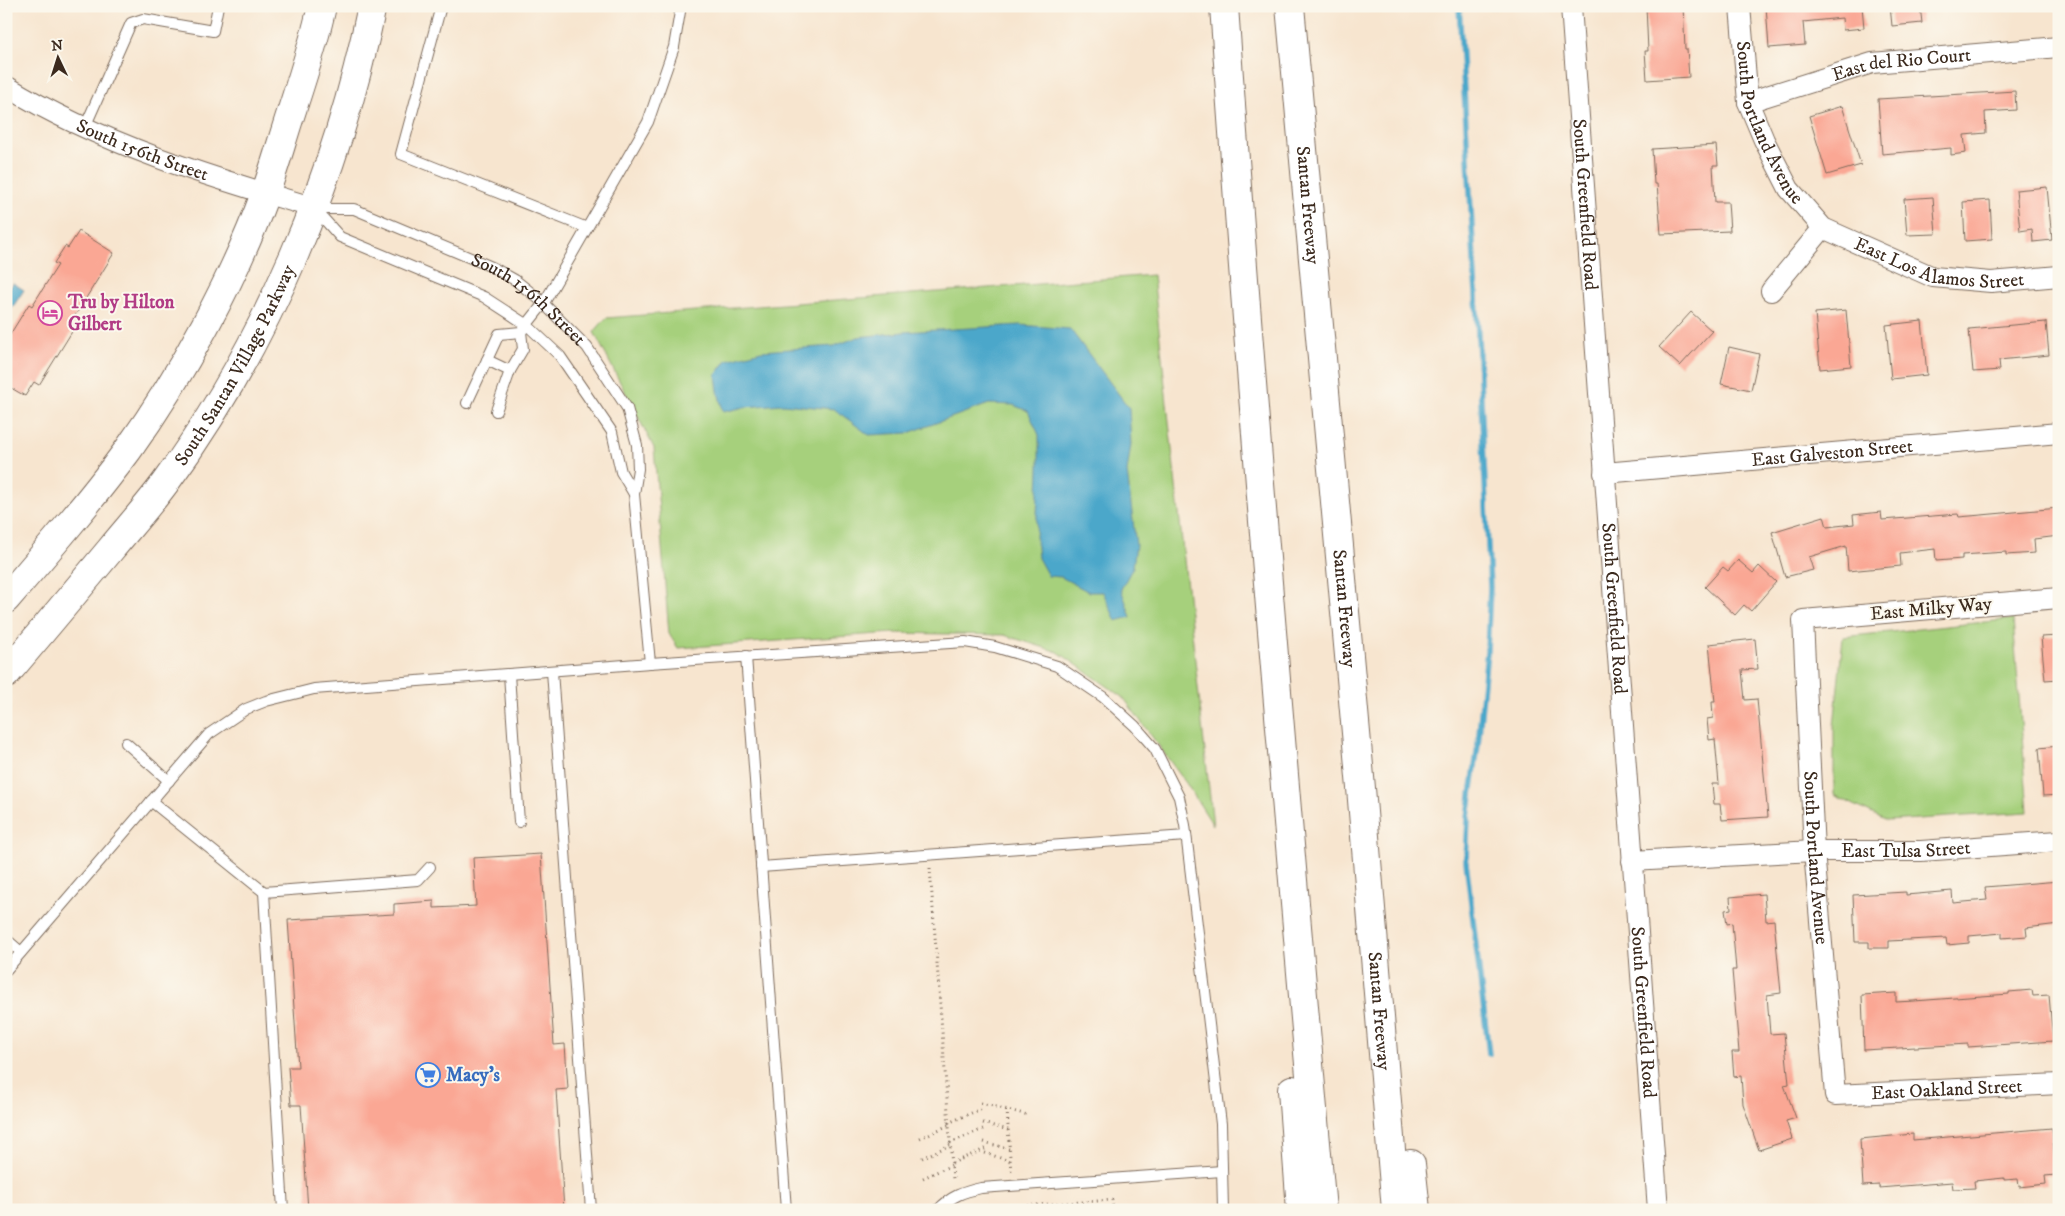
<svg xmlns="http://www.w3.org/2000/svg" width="2065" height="1216" font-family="'IM FELL DW Pica',serif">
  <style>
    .green { fill: #a6d07c; stroke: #707d4d }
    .water { fill: #4ca7ca; stroke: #446874 }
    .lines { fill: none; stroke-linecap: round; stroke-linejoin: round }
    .stream { stroke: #4ca7ca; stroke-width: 5.5 }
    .building { fill: #faa794 }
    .service-casing { stroke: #7d6b5c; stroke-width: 12 }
    .minor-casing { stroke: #7d6b5c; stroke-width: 22 }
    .secondary-casing { stroke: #7d6b5c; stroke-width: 30 }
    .motorway-casing { stroke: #7d6b5c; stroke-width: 30 }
    .path { stroke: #7d6b5c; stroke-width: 3; stroke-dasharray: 1 4; stroke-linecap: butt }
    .service { stroke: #fff; stroke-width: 10 }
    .minor { stroke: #fff; stroke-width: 20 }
    .secondary { stroke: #fff; stroke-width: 28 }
    .motorway { stroke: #fff; stroke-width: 28 }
    .labels { text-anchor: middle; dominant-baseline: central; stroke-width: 4; stroke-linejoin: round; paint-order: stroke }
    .street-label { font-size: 19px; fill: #3b2a1e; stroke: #fbf7ec }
    .hotel-label { font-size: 19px; font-weight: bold; fill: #b23c85; stroke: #fbf7ec; text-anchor: start }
    .shop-label { font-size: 19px; font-weight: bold; fill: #366cbe; stroke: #fbf7ec; text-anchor: start }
  </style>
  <rect width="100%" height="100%" fill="#fbf7ec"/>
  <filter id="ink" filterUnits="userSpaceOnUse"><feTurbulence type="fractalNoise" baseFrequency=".02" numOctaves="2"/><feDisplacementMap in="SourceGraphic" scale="10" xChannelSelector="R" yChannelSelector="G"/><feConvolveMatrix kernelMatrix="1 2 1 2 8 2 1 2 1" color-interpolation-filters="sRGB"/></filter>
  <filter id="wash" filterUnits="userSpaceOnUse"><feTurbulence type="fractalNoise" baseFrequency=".0096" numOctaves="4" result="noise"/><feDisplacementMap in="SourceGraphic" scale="20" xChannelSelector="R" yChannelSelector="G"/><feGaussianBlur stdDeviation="1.12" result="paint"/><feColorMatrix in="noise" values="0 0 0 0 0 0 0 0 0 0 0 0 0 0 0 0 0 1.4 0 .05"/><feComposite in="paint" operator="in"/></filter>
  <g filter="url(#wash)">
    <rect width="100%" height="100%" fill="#f7e5cf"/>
    <!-- green -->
    <path class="green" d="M1153,275l60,550 -27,-42 -63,-86 -65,-45 -54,-17 -111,-2 -215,15 -9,-14 -15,-186 -60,-116 12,-14z
      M2013,619l15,193 -141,9 -53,-26v-69l9,-89z"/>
    <!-- water -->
    <path class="water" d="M13,283l11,7 -14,21 -4,-2v-16z
      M1020,325l50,4 59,79 2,36 -4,28 9,73 -3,22 -12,22 10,28 -15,4 -13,-29h-14l-28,-15 -13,-1 -10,-18 -2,-21 3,-67v-35l-11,-24 -15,-6 -24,-1 -81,29 -39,2 -35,-26 -51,-5 -38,3 -22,5 -5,-21 -2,-16 11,-15 34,-9 73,-5 24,-9 46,-5z"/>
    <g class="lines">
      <!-- stream -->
      <path class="stream" d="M1459,6l17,288 14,294 -3,63 -9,94 -10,72 -2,44 23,193"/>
    </g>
    <g id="blocks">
      <!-- building -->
      <path class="building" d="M1646,6h37l2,43h2l2,28 -42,3 -2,-29h3z
        M1766,6h96l2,22 -21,2 -1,-12 -39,4 2,23 -36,3z
        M1890,6h30l2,17 -30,3z
        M2015,91l1,19 -31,2 1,21 -22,2 2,18 -15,2v-7l-69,6 -4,-55z
        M1842,106l19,59 -34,10 -18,-59z
        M1716,145l2,20h-5l2,37h13l2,29 -69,3 -4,-50h-3l-2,-35z
        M2047,187l5,53 -19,2 -1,-13 -12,2 -4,-41z
        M1933,197l3,37 -29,1 -3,-36z
        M1990,200l2,39 -27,2 -2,-39z
        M79,231l35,22 -46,74 5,3 -34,55 -5,-3 -9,14 -19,-11v-44l23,-37 3,2 26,-41 -4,-2 11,-17 3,2z
        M1846,310l5,56 -31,3 -5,-56z
        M1691,312l21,19 -32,35 -21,-19z
        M1922,321l5,54 -36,4 -5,-54z
        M2046,322l3,33 -50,5 1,10 -27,2 -4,-43z
        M1729,347l30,7 -8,36 -30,-6z
        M2059,508v28l-25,3 1,14 -29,2v-3l-44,3v4l-26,2 -1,-12 -35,4 1,13 -53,5 -2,-25 -37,11 4,13 -28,7 -13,-45 52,-16 3,11 27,-3 -1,-9 28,-3 1,8 76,-6 1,3z
        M1738,560l15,13 6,-7 17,16 -25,29 -7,-6 -9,10 -30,-28 18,-20 5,4z
        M2059,636v43l-14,1 -4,-43z
        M1755,639l3,30 -16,1 3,30 12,-1 11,118 -46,3 -2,-16h-6l-2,-20h7l-4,-45 -6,1 -2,-21 6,-1 -1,-16h3l-6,-58z
        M2059,746v49l-16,1 -4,-48z
        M541,854l13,191 11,-1 3,45 -12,1 8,120h-256l-7,-105h-10l-3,-38h10l-10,-147 106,-6v-10l40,-3v7l42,-2 -3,-48z
        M2059,881v43l-33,4 1,8 -25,2v-5l-33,3v7l-22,2 -1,-7 -57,3v7h-20v-6h-14l-2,-47 53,-3v3l46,-4 1,12 34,-3 -2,-13z
        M1764,894l2,27 8,-1 7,73 -14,2 3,39 14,-1 5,51 -5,1 12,33 -10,3 6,18 -33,11 -16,-46 -2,-28 -7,1 -2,-25h7l-7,-82h4l-4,-47 -5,1 -2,-14 6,-1 -1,-12z
        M2032,990l1,6 16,-1 4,46 -85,6v-3l-104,6 -2,-55 34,-2v9l18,-1 95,-7v-2z
        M2052,1128l4,47 -11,1 1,8 -27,3 -1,-8 -14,1v-2l-30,3 1,7 -22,1 -1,-7 -73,6v-3l-16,1 -3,-47 53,-5v6z"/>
    </g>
  </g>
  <g filter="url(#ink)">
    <use href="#blocks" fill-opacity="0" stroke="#7d6b5c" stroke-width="1"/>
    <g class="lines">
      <defs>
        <g id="service">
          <path d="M441,6l-40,148 186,74"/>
          <path d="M85,127l46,-104 12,-4 70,12 5,-25"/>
          <path d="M315,209l25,28 144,60 43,28 33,31 52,76 9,40 13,22"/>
          <path id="s1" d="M316,209h38l138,58 23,13 24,19 48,48 40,61 10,37 1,24 -4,25 16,169"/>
          <path d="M487,360l23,11"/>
          <path d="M467,403l32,-69 22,-2 23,-29 104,-181 26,-75 7,-41"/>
          <path d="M496,411l14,-40 13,-22 -2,-17"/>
          <path d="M746,656l40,554"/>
          <path d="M552,671l39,539"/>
          <path d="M509,674l10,148"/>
          <path d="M126,743l43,38"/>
          <path d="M151,801l113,91 154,-12 12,-13"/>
          <path d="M761,867l425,-31"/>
          <path d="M264,892l19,318"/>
          <path d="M6,939l15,13"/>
          <path d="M6,970l203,-236 37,-25 20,-8 48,-12 336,-26 315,-21 30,5 62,19 46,31 32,29 20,23 24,48 6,28 36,299 2,86"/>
          <path d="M938,1210c13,-14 25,-18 43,-22l241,-17"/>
        </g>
        <g id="minor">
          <path id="s2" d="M1571,6l87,1204"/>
          <path id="s3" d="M1740,6l8,96 16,38 25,49 34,39 110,49 58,5 68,-6"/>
          <path id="s4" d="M6,86c95,58 203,91 309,122"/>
          <path id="s5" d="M1748,102l124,-39 187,-16"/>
          <path d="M1771,291l52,-63"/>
          <path id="s6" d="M1604,473l455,-40"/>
          <path id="s7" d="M2059,598l-256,22 11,231 21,244 224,-11"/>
          <path id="s8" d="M1632,861l182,-10h107l138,-10"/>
        </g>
        <g id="secondary">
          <path d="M6,599c42,-49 84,-98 122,-149 53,-74 106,-171 137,-256 9,-25 16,-50 24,-75 12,-37 25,-75 33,-113"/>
          <path id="s9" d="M6,674c35,-41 70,-83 105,-125 18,-22 37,-43 54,-66 102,-139 173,-309 207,-477"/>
        </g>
        <g id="motorway">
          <path d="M1224,6c28,402 62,803 98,1204"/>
          <path id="s10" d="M1290,6l71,782 35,422"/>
          <path d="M1292,1090l9,120"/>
          <path d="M1411,1164l5,46"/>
        </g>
      </defs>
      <!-- service casing -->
      <use href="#service" class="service-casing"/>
      <!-- minor casing -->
      <use href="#minor" class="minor-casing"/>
      <!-- secondary casing -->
      <use href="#secondary" class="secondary-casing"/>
      <!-- motorway casing -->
      <use href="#motorway" class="motorway-casing"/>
      <!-- path -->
      <path class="path" d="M930,868l23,312
        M981,1103l47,12
        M1007,1110l4,63
        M948,1123l33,-14
        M983,1123l25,7
        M920,1138l29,-13
        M984,1142l25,7
        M950,1143l33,-14
        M985,1153l25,8
        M922,1158l28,-13
        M952,1163l33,-14
        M923,1178l29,-13
        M1007,1207l105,-7 1,10"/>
      <!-- service -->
      <use href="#service" class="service"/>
      <!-- minor -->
      <use href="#minor" class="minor"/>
      <!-- secondary -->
      <use href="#secondary" class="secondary"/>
      <!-- motorway -->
      <use href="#motorway" class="motorway"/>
    </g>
  </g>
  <!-- icons -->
  <defs>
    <symbol id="hotel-ring" viewBox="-11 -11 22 22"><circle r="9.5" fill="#fbf7ec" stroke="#d1479c" stroke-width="1.5"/><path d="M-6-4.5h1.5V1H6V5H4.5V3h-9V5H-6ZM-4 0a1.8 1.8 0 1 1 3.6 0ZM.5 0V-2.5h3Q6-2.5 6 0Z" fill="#d1479c"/></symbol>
    <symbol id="supermarket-ring" viewBox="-11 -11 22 22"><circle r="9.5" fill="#fbf7ec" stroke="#3f7fe0" stroke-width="1.5"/><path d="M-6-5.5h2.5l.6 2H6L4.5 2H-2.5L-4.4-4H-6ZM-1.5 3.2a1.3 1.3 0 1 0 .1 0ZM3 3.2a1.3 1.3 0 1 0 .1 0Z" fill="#3f7fe0"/></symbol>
  </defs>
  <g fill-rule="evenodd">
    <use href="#hotel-ring" x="36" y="299" width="28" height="28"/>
    <use href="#supermarket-ring" x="414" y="1061" width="28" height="28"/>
  </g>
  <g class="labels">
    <!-- street labels -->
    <g class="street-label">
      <text stroke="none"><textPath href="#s5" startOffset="159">East del Rio Court</textPath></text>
      <text stroke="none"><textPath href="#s3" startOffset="122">South Portland Avenue</textPath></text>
      <text stroke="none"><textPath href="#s4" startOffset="151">South 156th Street</textPath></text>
      <text stroke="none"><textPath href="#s2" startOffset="199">South Greenfield Road</textPath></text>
      <text stroke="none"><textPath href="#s10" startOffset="200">Santan Freeway</textPath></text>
      <text stroke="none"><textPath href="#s3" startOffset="368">East Los Alamos Street</textPath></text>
      <text stroke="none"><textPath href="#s1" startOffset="236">South 156th Street</textPath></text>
      <text stroke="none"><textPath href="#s9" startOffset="386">South Santan Village Parkway</textPath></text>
      <text stroke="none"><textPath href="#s6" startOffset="229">East Galveston Street</textPath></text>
      <text stroke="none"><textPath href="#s10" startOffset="605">Santan Freeway</textPath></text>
      <text stroke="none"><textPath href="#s2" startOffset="604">South Greenfield Road</textPath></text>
      <text transform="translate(1931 609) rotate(-5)">East Milky Way</text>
      <text stroke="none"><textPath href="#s8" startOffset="274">East Tulsa Street</textPath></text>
      <text stroke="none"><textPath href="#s7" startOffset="495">South Portland Avenue</textPath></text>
      <text stroke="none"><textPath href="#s10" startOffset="1009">Santan Freeway</textPath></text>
      <text stroke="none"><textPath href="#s2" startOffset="1009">South Greenfield Road</textPath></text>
      <text stroke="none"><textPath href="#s7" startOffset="845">East Oakland Street</textPath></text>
    </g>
    <!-- hotel labels -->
    <g class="hotel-label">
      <text x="68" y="302">Tru by Hilton<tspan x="68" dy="22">Gilbert</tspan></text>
    </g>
    <!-- shop labels -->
    <g class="shop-label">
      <text x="446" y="1075">Macy's</text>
    </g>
  </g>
  <!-- margin -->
  <rect width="2065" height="1216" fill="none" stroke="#fbf7ec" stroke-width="25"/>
  <!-- north arrow -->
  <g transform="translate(58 58) rotate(356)" stroke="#fbf7ec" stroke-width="4" paint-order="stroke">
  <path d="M0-4L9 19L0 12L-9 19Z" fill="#3b2a1e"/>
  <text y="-8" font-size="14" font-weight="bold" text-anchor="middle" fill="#3b2a1e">N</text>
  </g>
</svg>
